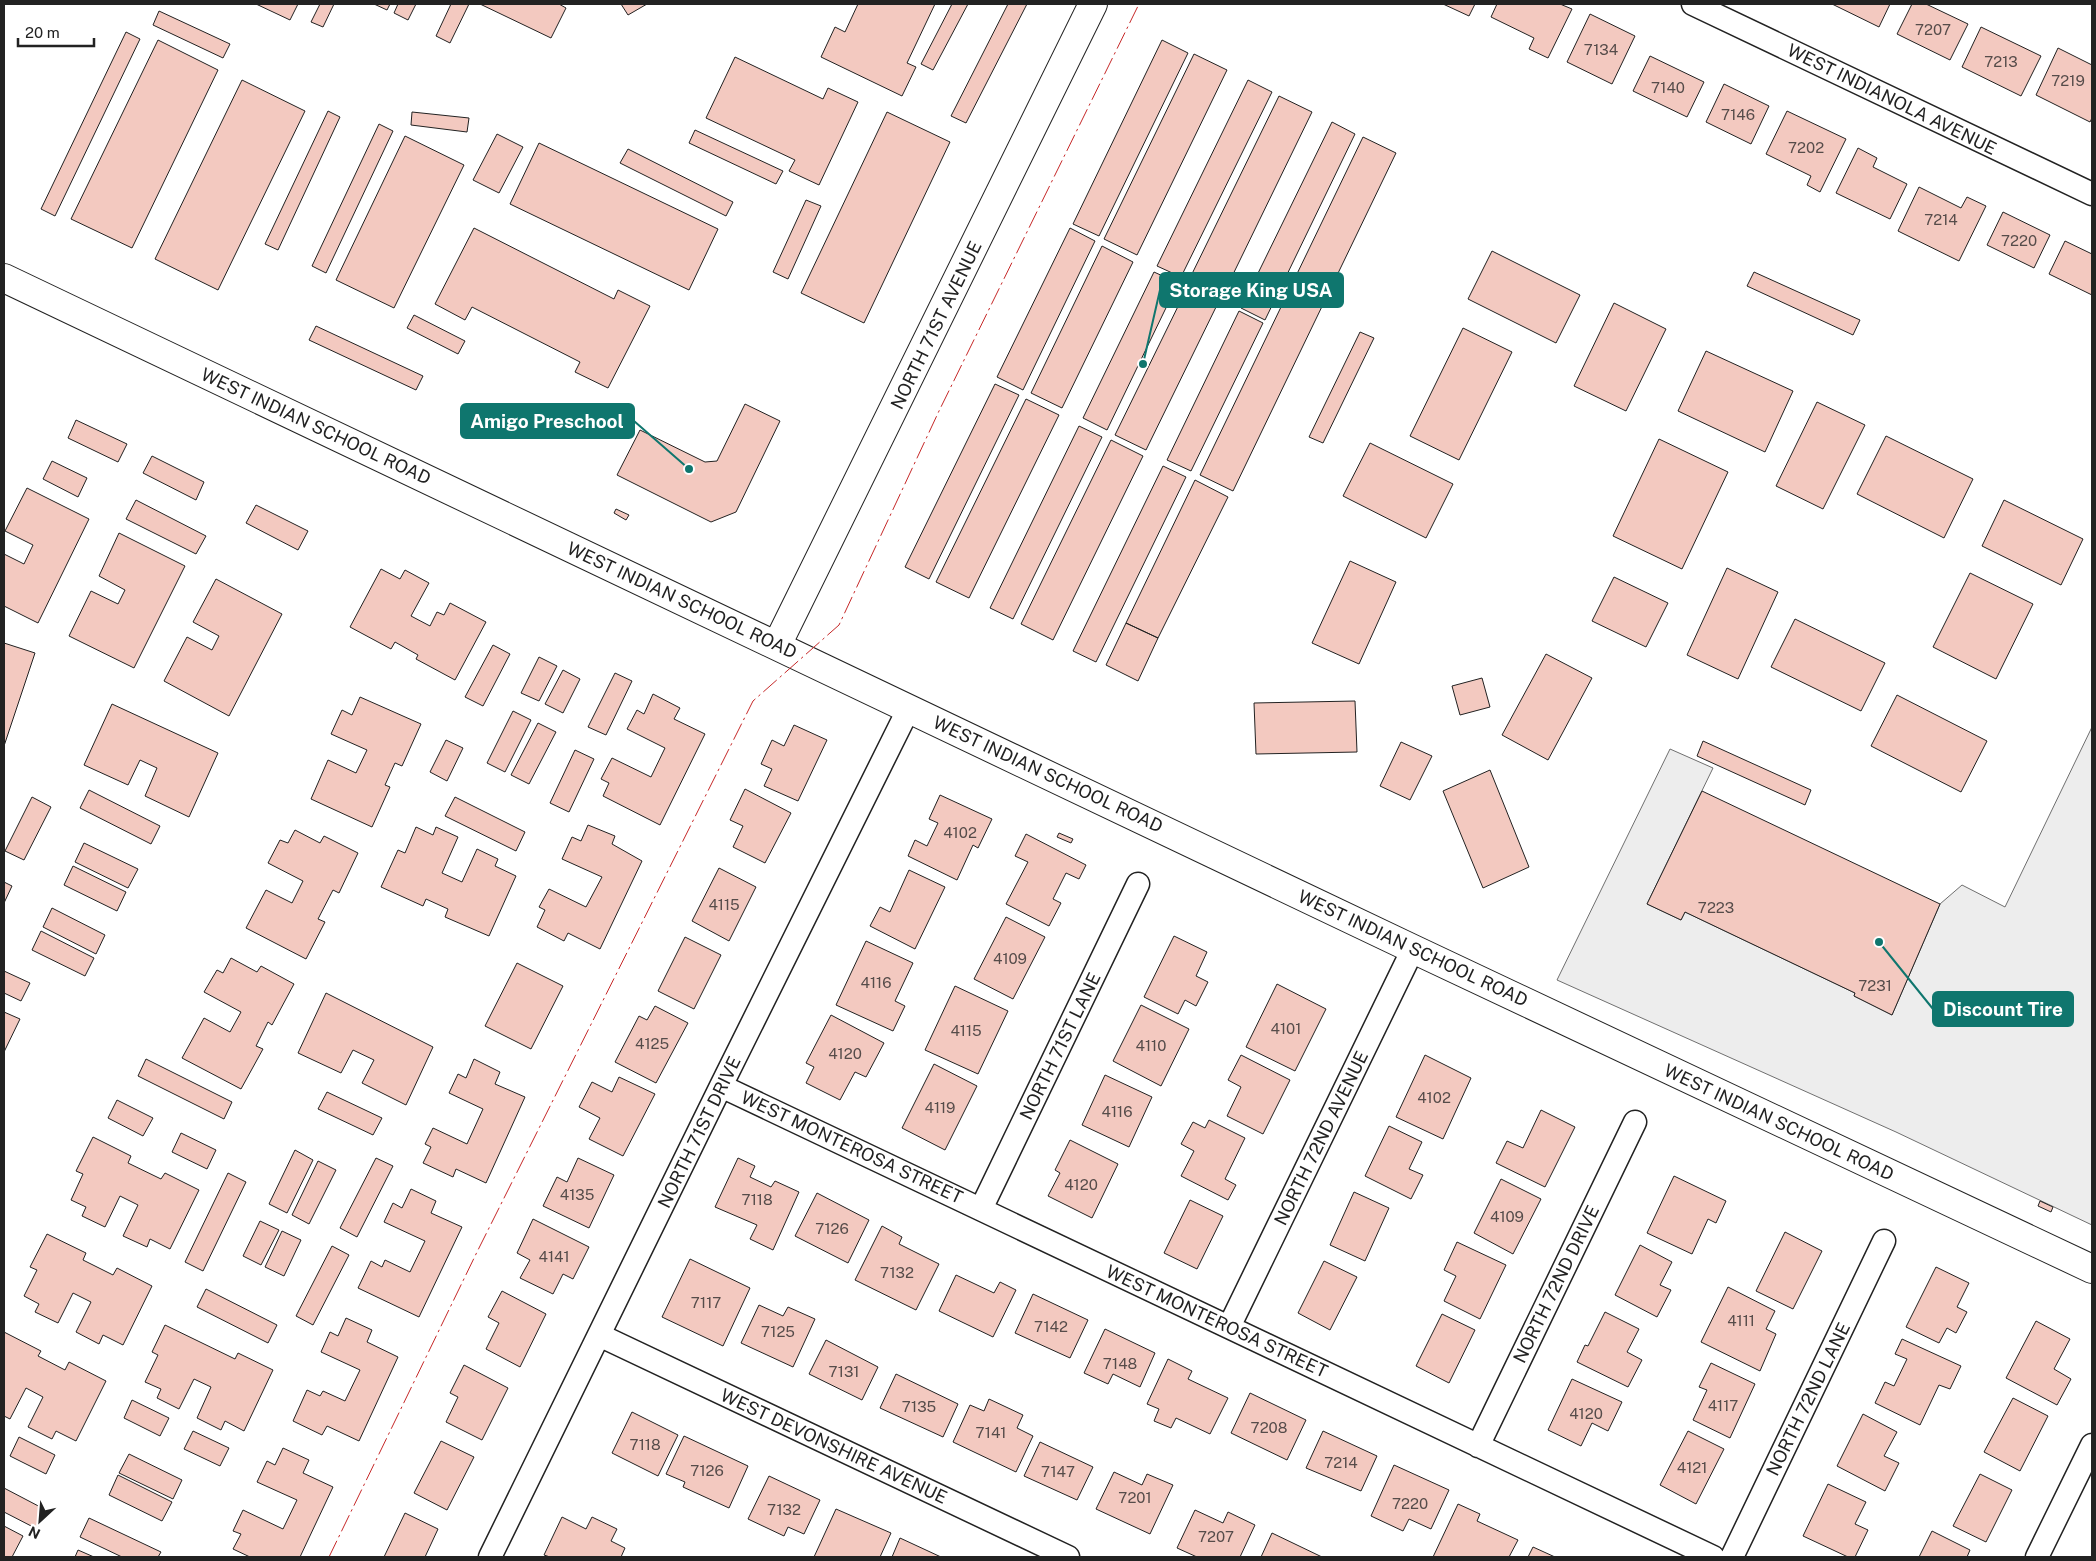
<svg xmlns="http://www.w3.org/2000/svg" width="2096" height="1561" font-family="'Public Sans',sans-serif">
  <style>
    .parking { fill: #ededed; stroke: #6f6f6f }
    .building { fill: #f3c9c0; stroke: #222 }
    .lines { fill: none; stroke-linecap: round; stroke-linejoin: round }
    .minor-casing { stroke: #222; stroke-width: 25 }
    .tertiary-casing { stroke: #222; stroke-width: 30 }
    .secondary-casing { stroke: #222; stroke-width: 30 }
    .minor { stroke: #fff; stroke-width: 22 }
    .tertiary { stroke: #fff; stroke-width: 28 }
    .secondary { stroke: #fff; stroke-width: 28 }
    .power { stroke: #c62828; stroke-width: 1; stroke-dasharray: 18 4 2.5 4; stroke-linecap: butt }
    .labels { text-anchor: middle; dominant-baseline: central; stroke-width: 4; stroke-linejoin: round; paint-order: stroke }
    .number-label { font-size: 15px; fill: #564c4a }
    .street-label { font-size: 18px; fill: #222; stroke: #fff }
    .leader { fill: none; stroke: #0f766e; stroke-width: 2 }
    .callout-dot { fill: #0f766e; stroke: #fff; stroke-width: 2 }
    .callout { fill: #0f766e; stroke: #0f766e; stroke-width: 2 }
    .callout-label { font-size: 19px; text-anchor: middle; font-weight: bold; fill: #fff }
  </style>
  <rect width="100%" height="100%" fill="#fff"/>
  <!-- parking -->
  <path class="parking" d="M2092,727v498l-196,-93 -339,-152 113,-231 43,19 -66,136 34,16 4,-8 170,81 -1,3 38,19 48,-111 22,-19 43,22z"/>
  <!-- building -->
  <path class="building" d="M256,4h42l-8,16z
    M320,4h14l-11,23 -12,-5z
    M374,4h16l-3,6z
    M398,4h18l-8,16 -14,-7z
    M451,4h18l-19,39 -14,-7z
    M480,4h79l7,4 -15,30z
    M621,4h26l-19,11z
    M858,4h77l-28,59 9,4 -14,29 -81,-39 14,-30 10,5z
    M952,4h16l-35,66 -12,-6z
    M1008,4h19l-61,119 -15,-7z
    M1443,4h32l-6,12z
    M1497,4h63l12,5 -24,49 -19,-9 5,-11 -43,-21z
    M1832,4h58l-11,23z
    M1912,4h14l42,20 -18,36 -53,-26z
    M159,11l71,33 -7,14 -70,-33z
    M1590,14l45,22 -23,48 -45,-22z
    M1981,27l60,29 -20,40 -59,-29z
    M126,32l14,7 -85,177 -14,-7z
    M158,40l60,30 -86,178 -61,-29z
    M1162,40l26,13 -89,183 -26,-12z
    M2058,48l34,17v53l-2,4 -54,-27z
    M1194,54l33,16 -90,185 -33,-16z
    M1650,56l54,26 -17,35 -54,-26z
    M735,57l88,42 5,-11 30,14 -39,83 -30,-14 6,-11 -89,-42z
    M242,80l63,31 -87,179 -63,-31z
    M1248,80l24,12 -91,185 -24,-11z
    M1724,84l45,22 -18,38 -45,-22z
    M1279,96l33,16 -90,185 -33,-17z
    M328,111l12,6 -62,133 -13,-6z
    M1787,111l59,28 -26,53 -13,-7 4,-9 -45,-22z
    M412,112l57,6 -2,14 -56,-7z
    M887,112l63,30 -86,181 -63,-30z
    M1332,122l23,12 -90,186 -24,-12z
    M379,124l14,7 -67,142 -14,-7z
    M695,130l88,41 -7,13 -87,-41z
    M497,134l26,13 -24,46 -26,-13z
    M405,136l59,29 -70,143 -58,-28z
    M1363,137l33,16 -163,338 -33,-16z
    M539,143l179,86 -29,61 -179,-86z
    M1858,148l19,10 -4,9 34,17 -17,35 -54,-26z
    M628,149l105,53 -7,14 -106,-53z
    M1919,187l42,21 6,-11 19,9 -27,55 -61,-30z
    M806,200l15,6 -33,73 -15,-7z
    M2003,212l47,23 -16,33 -47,-23z
    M474,228l140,71 4,-9 32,16 -42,82 -33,-16 5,-10 -108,-55 -7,13 -30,-16z
    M1070,228l25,13 -72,149 -26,-13z
    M2065,241l27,13v41l-43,-21z
    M1102,246l31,16 -71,146 -31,-15z
    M1492,251l88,44 -24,48 -88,-44z
    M1154,272l24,11 -71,147 -24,-12z
    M1754,272l106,48 -7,15 -106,-49z
    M1187,288l31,15 -72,147 -31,-15z
    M1614,303l52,26 -40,82 -52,-25z
    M1239,311l24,12 -72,148 -24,-11z
    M414,315l51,26 -7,13 -51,-26z
    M316,326l107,50 -7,14 -107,-50z
    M1463,328l49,24 -53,108 -49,-24z
    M1360,332l14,6 -51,105 -14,-6z
    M1706,351l87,40 -28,61 -87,-41z
    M995,384l24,11 -90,184 -24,-12z
    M1026,399l33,16 -90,183 -33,-16z
    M1817,402l48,23 -42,84 -47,-23z
    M745,404l35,17 -44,91 -25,10 -94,-47 23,-45 65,32 12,-1z
    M76,420l51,24 -9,18 -50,-24z
    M1079,426l23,11 -89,182 -23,-11z
    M1886,436l87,43 -29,59 -87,-44z
    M1659,439l69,33 -46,97 -69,-33z
    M1111,440l32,16 -90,184 -32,-16z
    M1370,443l83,41 -27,54 -83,-42z
    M152,456l52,26 -8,18 -53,-27z
    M52,461l35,17 -9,19 -35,-18z
    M1163,466l23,11 -90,185 -23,-11z
    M1195,480l33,17 -70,141 -32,-15z
    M27,488l62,31 -51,104 -34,-17v-52l20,10 9,-19 -28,-14z
    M136,500l70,36 -10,18 -70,-35z
    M2004,500l79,39 -22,46 -79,-39z
    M256,505l52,26 -10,19 -52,-27z
    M616,509l13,6 -3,5 -12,-7z
    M119,533l66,33 -51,102 -65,-32 22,-45 27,13 7,-14 -26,-14z
    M1350,561l46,21 -37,82 -47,-21z
    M1727,568l51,24 -40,87 -51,-24z
    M381,569l19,10 5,-9 24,13 -18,33 19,10 7,-14 7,3 6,-12 36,19 -31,58 -39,-21 2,-4 -23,-13 -4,7 -41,-22z
    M1970,573l63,31 -37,75 -63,-32z
    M1614,577l54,26 -22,44 -54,-26z
    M216,579l66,35 -53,102 -65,-35 23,-44 25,13 7,-14 -26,-14z
    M1795,619l90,44 -24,48 -90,-44z
    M1126,623l32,15 -20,43 -32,-16z
    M4,643l31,10 -31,93z
    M493,645l17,9 -27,52 -18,-9z
    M1546,654l46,24 -44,82 -46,-25z
    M539,657l18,9 -18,35 -18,-8z
    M563,670l17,9 -17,34 -18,-9z
    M615,673l17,8 -26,54 -18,-8z
    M1482,678l8,29 -30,8 -8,-29z
    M653,694l27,14 -6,11 31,15 -45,91 -57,-29 6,-13 -8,-4 11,-21 39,19 14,-29 -38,-19 10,-19 7,4z
    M1897,695l90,46 -26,51 -90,-46z
    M360,697l61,27 -19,42 -7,-3 -10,22 5,2 -18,40 -61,-28 17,-39 28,13 11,-23 -36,-16 11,-24 10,5z
    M1355,701l2,51 -101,2 -2,-51z
    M112,704l106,49 -29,64 -44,-21 12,-28 -17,-8 -12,25 -44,-20z
    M513,711l18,9 -26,52 -18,-9z
    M538,723l18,9 -27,52 -18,-9z
    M794,725l33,15 -29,61 -34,-15 8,-17 -11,-5 11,-24 12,6z
    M446,740l17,8 -16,33 -17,-9z
    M1703,741l108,49 -6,15 -108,-49z
    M1401,742l31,14 -22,44 -30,-14z
    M575,750l19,9 -25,53 -19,-9z
    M1490,770l39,97 -46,21 -40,-97z
    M745,789l46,24 -26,50 -32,-16 10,-21 -13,-6z
    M89,790l71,36 -9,18 -71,-36z
    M1702,791l238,113 -48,111 -38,-19 1,-3 -170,-81 -4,8 -34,-16z
    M940,795l52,24 -14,29 -5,-3 -16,35 -49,-24 7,-16 12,6 11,-23 -9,-4z
    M32,797l19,10 -27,53 -19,-9z
    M455,797l70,35 -9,19 -71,-35z
    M588,825l27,11 -3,8 30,17 -42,88 -32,-16 -4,8 -27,-14 8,-17 -6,-3 10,-18 37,18 16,-30 -40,-18 10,-22 9,4z
    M416,827l17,8 3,-8 22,10 -16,36 20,9 15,-33 21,10 -3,7 21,10 -27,60 -44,-19 3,-8 -22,-10 -3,7 -42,-19 17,-37 7,3z
    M295,830l25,13 4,-7 34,17 -19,40 -6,-3 -15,29 7,3 -19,37 -60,-31 20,-38 26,13 11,-22 -35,-18 12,-23 8,3z
    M1059,833l14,6 -2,4 -14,-6z
    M1026,834l60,31 -7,14 -13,-6 -13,26 8,4 -12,23 -43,-22 22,-42 -13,-6z
    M84,843l54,26 -10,19 -53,-26z
    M73,866l53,26 -9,19 -53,-26z
    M719,868l37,19 -27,54 -37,-20z
    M909,870l36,17 -30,62 -45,-23 10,-19 10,5z
    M4,882l8,4 -8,17z
    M52,908l53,27 -9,19 -53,-27z
    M1006,917l39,20 -32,62 -39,-20z
    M41,931l53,27 -9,18 -53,-26z
    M1174,936l33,16 -11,24 12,6 -12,24 -11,-6 -7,14 -34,-17z
    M685,937l36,18 -27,54 -36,-18z
    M866,941l47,22 -18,38 10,5 -12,25 -57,-26z
    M231,958l26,14 4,-6 33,18 -22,41 -4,-3 -12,24 7,3 -22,40 -59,-31 22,-40 26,14 11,-20 -37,-20 13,-22 6,3z
    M517,963l46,23 -32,63 -46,-23z
    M4,971l26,12 -9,18 -17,-8z
    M1277,984l49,25 -31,62 -49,-24z
    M955,986l53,25 -30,63 -53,-24z
    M326,993l107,54 -27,58 -44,-22 12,-23 -21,-10 -12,23 -43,-20z
    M1141,1005l48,24 -28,57 -48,-25z
    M655,1006l33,17 -32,60 -41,-21 24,-46 8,4z
    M4,1012l16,7 -16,33z
    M831,1015l53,28 -18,34 -11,-5 -15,28 -34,-17 8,-16 -8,-4z
    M1241,1055l49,25 -27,54 -36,-18 14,-29 -13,-7z
    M1425,1055l46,23 -28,61 -47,-22z
    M146,1059l86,43 -8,17 -86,-43z
    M474,1059l26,13 -5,12 30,13 -39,86 -30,-14 -3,8 -30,-14 8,-16 -6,-3 8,-16 34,16 16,-35 -34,-16 9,-19 8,4z
    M934,1064l43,22 -32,64 -43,-22z
    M1105,1075l47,22 -23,50 -47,-22z
    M619,1077l36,17 -32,62 -34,-17 11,-21 -21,-11 13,-25 20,10z
    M327,1092l55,26 -9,17 -55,-26z
    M117,1100l36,18 -10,18 -35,-18z
    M1541,1110l34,17 -30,60 -49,-24 11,-22 16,7z
    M1209,1120l36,18 -20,41 11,6 -8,15 -47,-24 13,-25 -13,-7 12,-22 12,6z
    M1389,1126l33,16 -13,27 14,6 -12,24 -46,-23z
    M181,1133l35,17 -9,19 -35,-17z
    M93,1137l38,19 -3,7 33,16 4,-6 34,17 -29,59 -20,-10 -3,8 -24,-11 15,-31 -18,-9 -15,31 -23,-11 4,-9 -15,-7 12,-26 -7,-3z
    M1070,1140l48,24 -26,54 -44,-22 12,-23 -5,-3z
    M295,1150l18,10 -26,53 -18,-9z
    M376,1158l17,8 -36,71 -17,-9z
    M578,1158l36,17 -25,53 -46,-22 14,-29 10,5z
    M738,1158l17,8 -5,11 21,10 4,-6 24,11 -26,58 -23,-11 7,-14 -42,-18z
    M318,1161l18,9 -27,54 -17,-9z
    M228,1173l18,9 -43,89 -18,-9z
    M1674,1176l52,25 -10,22 -8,-4 -16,35 -45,-21z
    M1501,1179l40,20 -28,55 -39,-21z
    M411,1189l25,12 -5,12 31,14 -43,90 -61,-29 13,-27 11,6 3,-7 25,12 15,-31 -41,-19 9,-19 9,5z
    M1354,1192l35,16 -24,53 -35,-16z
    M817,1193l52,27 -21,43 -53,-27z
    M1190,1200l33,16 -26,53 -33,-16z
    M2040,1201l13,6 -2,5 -13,-6z
    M533,1219l56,28 -16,32 -10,-5 -10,20 -33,-16 10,-18 -13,-7z
    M260,1221l19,9 -18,35 -18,-9z
    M882,1226l20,11 -3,7 40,20 -23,46 -61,-30z
    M282,1231l19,9 -17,36 -19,-9z
    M1785,1232l37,19 -29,58 -37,-18z
    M47,1234l39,19 -3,7 30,15 4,-7 35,18 -29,59 -20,-10 -4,9 -23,-12 15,-30 -18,-9 -15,30 -23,-11 4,-8 -15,-8 13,-26 -7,-3z
    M1457,1242l49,23 -26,54 -36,-18 12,-25 -12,-6z
    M1640,1245l32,17 -12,23 11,5 -14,27 -42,-22z
    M332,1246l17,9 -36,70 -17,-9z
    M690,1259l60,29 -27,58 -61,-29z
    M1324,1261l33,16 -27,53 -32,-17z
    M1936,1267l33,16 -12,24 10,5 -11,21 -9,-5 -8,15 -33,-16z
    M956,1275l38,18 6,-11 16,8 -23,47 -54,-26z
    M1728,1287l47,24 -9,18 10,5 -16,37 -59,-29z
    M206,1289l71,36 -9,18 -71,-36z
    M502,1291l44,23 -26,53 -34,-18 13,-26 -11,-6z
    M1033,1294l55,26 -18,38 -55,-25z
    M759,1305l24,11 5,-9 27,12 -22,48 -52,-24z
    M1605,1312l34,17 -12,23 15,8 -14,27 -51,-25 8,-17 3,1z
    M1442,1314l33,16 -26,53 -33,-17z
    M346,1318l26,12 -5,12 31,15 -39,84 -32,-15 -5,9 -29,-14 14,-31 13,6 3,-5 22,10 15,-31 -39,-18 9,-20 8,4z
    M2036,1321l34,18 -16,30 17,10 -14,26 -51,-27z
    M165,1325l70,34 3,-6 35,17 -29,61 -19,-10 -4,9 -24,-12 14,-31 -17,-8 -15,30 -22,-11 4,-9 -16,-7 13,-27 -6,-3z
    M1105,1329l50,24 -15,34 -27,-13 -5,10 -24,-11z
    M4,1332l37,19 -3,5 27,14 4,-8 37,19 -30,60 -20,-10 -4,8 -24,-12 15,-30 -17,-9 -16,31 -6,-3z
    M1902,1339l59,27 -11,23 -11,-4 -19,40 -45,-22 10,-21 9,4 13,-27 -12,-5z
    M826,1340l52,27 -16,33 -53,-26z
    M1168,1359l24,12 -4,8 40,19 -18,36 -34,-16 -5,10 -17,-7 5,-12 -12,-5z
    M1711,1363l44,21 -25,54 -37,-18 14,-30 -8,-3z
    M464,1365l44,23 -26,52 -36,-18 12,-25 -8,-4z
    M896,1374l62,30 -15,33 -63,-29z
    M1572,1379l50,23 -14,29 -16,-8 -11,23 -33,-16z
    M1250,1393l56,27 -19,40 -56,-27z
    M2013,1398l35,18 -28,55 -36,-19z
    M989,1399l34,16 -6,13 16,8 -17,36 -63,-30 17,-37 14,6z
    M132,1400l37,18 -9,18 -36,-18z
    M632,1412l46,23 -20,41 -46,-23z
    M1863,1414l34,18 -13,24 15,7 -14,28 -48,-25z
    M193,1431l36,17 -9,18 -36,-17z
    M1323,1431l54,25 -16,35 -55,-23z
    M1688,1431l36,18 -28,55 -36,-19z
    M684,1436l64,30 -19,42 -46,-21 2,-5 -19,-8z
    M19,1437l36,18 -9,19 -36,-18z
    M441,1441l33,16 -27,53 -33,-17z
    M1040,1442l53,25 -16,33 -53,-24z
    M283,1448l26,12 -6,13 30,14 -33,70h-50l-17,-8 8,-15 -8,-3 10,-21 40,19 14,-29 -40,-18 10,-21 8,4z
    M129,1454l53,26 -9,19 -54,-26z
    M1394,1465l55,25 -18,39 -22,-10 -6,12 -32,-15z
    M1114,1472l28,13 5,-11 26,11 -23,49 -54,-25z
    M1980,1474l32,16 -26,52 -33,-16z
    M118,1475l54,27 -10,19 -53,-26z
    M769,1476l51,24 -16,34 -16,-7 -4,9 -36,-17z
    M1828,1484l38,18 -11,22 13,6 -13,27h-7l-45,-21z
    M4,1488l42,22 -9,19 -33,-17z
    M1458,1504l22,10 -3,7 41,19 -9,17h-76z
    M836,1509l55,24 -11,24h-66z
    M1195,1510l28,13 5,-11 27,13 -15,32h-43l-20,-9z
    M405,1513l33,16 -13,28h-41z
    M562,1517l24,12 6,-12 25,12 -6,12 14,7 -4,9h-71l-6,-2z
    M89,1518l72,34 -3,5h-36l-42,-20z
    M4,1526l19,10 -11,21h-8z
    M1932,1531l38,19 -3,7h-48z
    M1272,1533l50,24h-61z
    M900,1538l41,19h-49z
    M1533,1547l22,10h-27z
    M78,1550l16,7h-19z"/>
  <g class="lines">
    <defs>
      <path id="minor" d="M1693,4l399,190
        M721,1086l992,471
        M981,1209l157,-325
        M1229,1327l184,-378
        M599,1335l469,222
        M1478,1446l157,-324
        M490,1557l231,-471 188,-378
        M1732,1557l152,-316
        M2037,1557l55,-112"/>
      <path id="tertiary" d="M777,645l316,-641"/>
      <path id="secondary" d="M4,278l1409,671 679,320"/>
    </defs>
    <!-- minor casing -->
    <use href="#minor" class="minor-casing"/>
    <!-- tertiary casing -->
    <use href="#tertiary" class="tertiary-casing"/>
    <!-- secondary casing -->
    <use href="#secondary" class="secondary-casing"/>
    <!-- minor -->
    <use href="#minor" class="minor"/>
    <!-- tertiary -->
    <use href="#tertiary" class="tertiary"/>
    <!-- secondary -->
    <use href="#secondary" class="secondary"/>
    <!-- power -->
    <path class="power" d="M329,1557l148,-305 276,-551 86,-76 100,-214 200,-407"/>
  </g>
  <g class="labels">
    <!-- number labels -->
    <g class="number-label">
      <text x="1933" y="29">7207</text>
      <text x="1601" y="49">7134</text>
      <text x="2001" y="61">7213</text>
      <text x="2068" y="80">7219</text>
      <text x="1668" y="87">7140</text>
      <text x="1738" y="114">7146</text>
      <text x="1806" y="147">7202</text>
      <text x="1941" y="219">7214</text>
      <text x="2019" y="240">7220</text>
      <text x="960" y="832">4102</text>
      <text x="724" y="904">4115</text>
      <text x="1716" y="907">7223</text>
      <text x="1010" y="958">4109</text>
      <text x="876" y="982">4116</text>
      <text x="1875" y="985">7231</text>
      <text x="1286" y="1028">4101</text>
      <text x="966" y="1030">4115</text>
      <text x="652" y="1043">4125</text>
      <text x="1151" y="1045">4110</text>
      <text x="845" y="1053">4120</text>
      <text x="1434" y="1097">4102</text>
      <text x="940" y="1107">4119</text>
      <text x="1117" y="1111">4116</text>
      <text x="1081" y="1184">4120</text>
      <text x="577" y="1194">4135</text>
      <text x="757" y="1199">7118</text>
      <text x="1507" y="1216">4109</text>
      <text x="832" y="1228">7126</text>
      <text x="554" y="1256">4141</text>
      <text x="897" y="1272">7132</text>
      <text x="706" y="1302">7117</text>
      <text x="1741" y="1320">4111</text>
      <text x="1051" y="1326">7142</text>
      <text x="778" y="1331">7125</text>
      <text x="1120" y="1363">7148</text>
      <text x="844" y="1371">7131</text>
      <text x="1723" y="1405">4117</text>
      <text x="919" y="1406">7135</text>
      <text x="1586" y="1413">4120</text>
      <text x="1269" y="1427">7208</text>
      <text x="991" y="1432">7141</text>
      <text x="645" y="1444">7118</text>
      <text x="1341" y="1462">7214</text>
      <text x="1692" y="1467">4121</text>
      <text x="707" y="1470">7126</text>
      <text x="1058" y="1471">7147</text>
      <text x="1135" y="1497">7201</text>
      <text x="1410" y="1503">7220</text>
      <text x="784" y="1509">7132</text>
      <text x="1216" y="1536">7207</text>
    </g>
    <!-- street labels -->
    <g class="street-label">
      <text transform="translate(1892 99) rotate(26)">WEST INDIANOLA AVENUE</text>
      <text transform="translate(936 325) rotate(-64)">NORTH 71ST AVENUE</text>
      <text transform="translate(316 426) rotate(25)">WEST INDIAN SCHOOL ROAD</text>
      <text transform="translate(682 600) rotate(25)">WEST INDIAN SCHOOL ROAD</text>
      <text transform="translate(1048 774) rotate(25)">WEST INDIAN SCHOOL ROAD</text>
      <text transform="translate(1413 948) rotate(25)">WEST INDIAN SCHOOL ROAD</text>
      <text transform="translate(1060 1046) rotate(-64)">NORTH 71ST LANE</text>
      <text transform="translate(1779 1122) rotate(25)">WEST INDIAN SCHOOL ROAD</text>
      <text transform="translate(699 1132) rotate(-64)">NORTH 71ST DRIVE</text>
      <text transform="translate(1321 1138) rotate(-64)">NORTH 72ND AVENUE</text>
      <text transform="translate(852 1147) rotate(25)">WEST MONTEROSA STREET</text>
      <text transform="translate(1556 1284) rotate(-64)">NORTH 72ND DRIVE</text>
      <text transform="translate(1217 1321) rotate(25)">WEST MONTEROSA STREET</text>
      <text transform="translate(1808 1399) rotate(-64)">NORTH 72ND LANE</text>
      <text transform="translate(834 1446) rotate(25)">WEST DEVONSHIRE AVENUE</text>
    </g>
  </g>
  <!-- callouts -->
  <path class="leader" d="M1143 364L1160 290M689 469L634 421M1879 942L1933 1009"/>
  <g class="callout-dot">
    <circle cx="1143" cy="364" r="5"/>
    <circle cx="689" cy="469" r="5"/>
    <circle cx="1879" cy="942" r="5"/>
  </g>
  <g class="callout">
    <rect x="1160" y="273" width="183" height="34" rx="5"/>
    <rect x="461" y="404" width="173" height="34" rx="5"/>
    <rect x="1933" y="992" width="140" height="34" rx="5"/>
  </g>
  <g class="callout-label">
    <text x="1251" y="297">Storage King USA</text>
    <text x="547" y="428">Amigo Preschool</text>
    <text x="2003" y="1016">Discount Tire</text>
  </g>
  <!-- border -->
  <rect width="2096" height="1561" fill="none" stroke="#222222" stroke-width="10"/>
  <!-- north arrow -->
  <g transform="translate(40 1521) rotate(206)" stroke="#ffffff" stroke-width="4" paint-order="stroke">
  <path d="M0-4L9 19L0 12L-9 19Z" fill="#222222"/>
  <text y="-8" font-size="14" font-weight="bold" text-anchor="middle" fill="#222222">N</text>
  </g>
  <!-- scale -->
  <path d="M18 38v8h76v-8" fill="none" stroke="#222222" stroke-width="2.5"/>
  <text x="25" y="38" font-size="15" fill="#222222" stroke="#ffffff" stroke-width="4" paint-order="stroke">20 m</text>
</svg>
